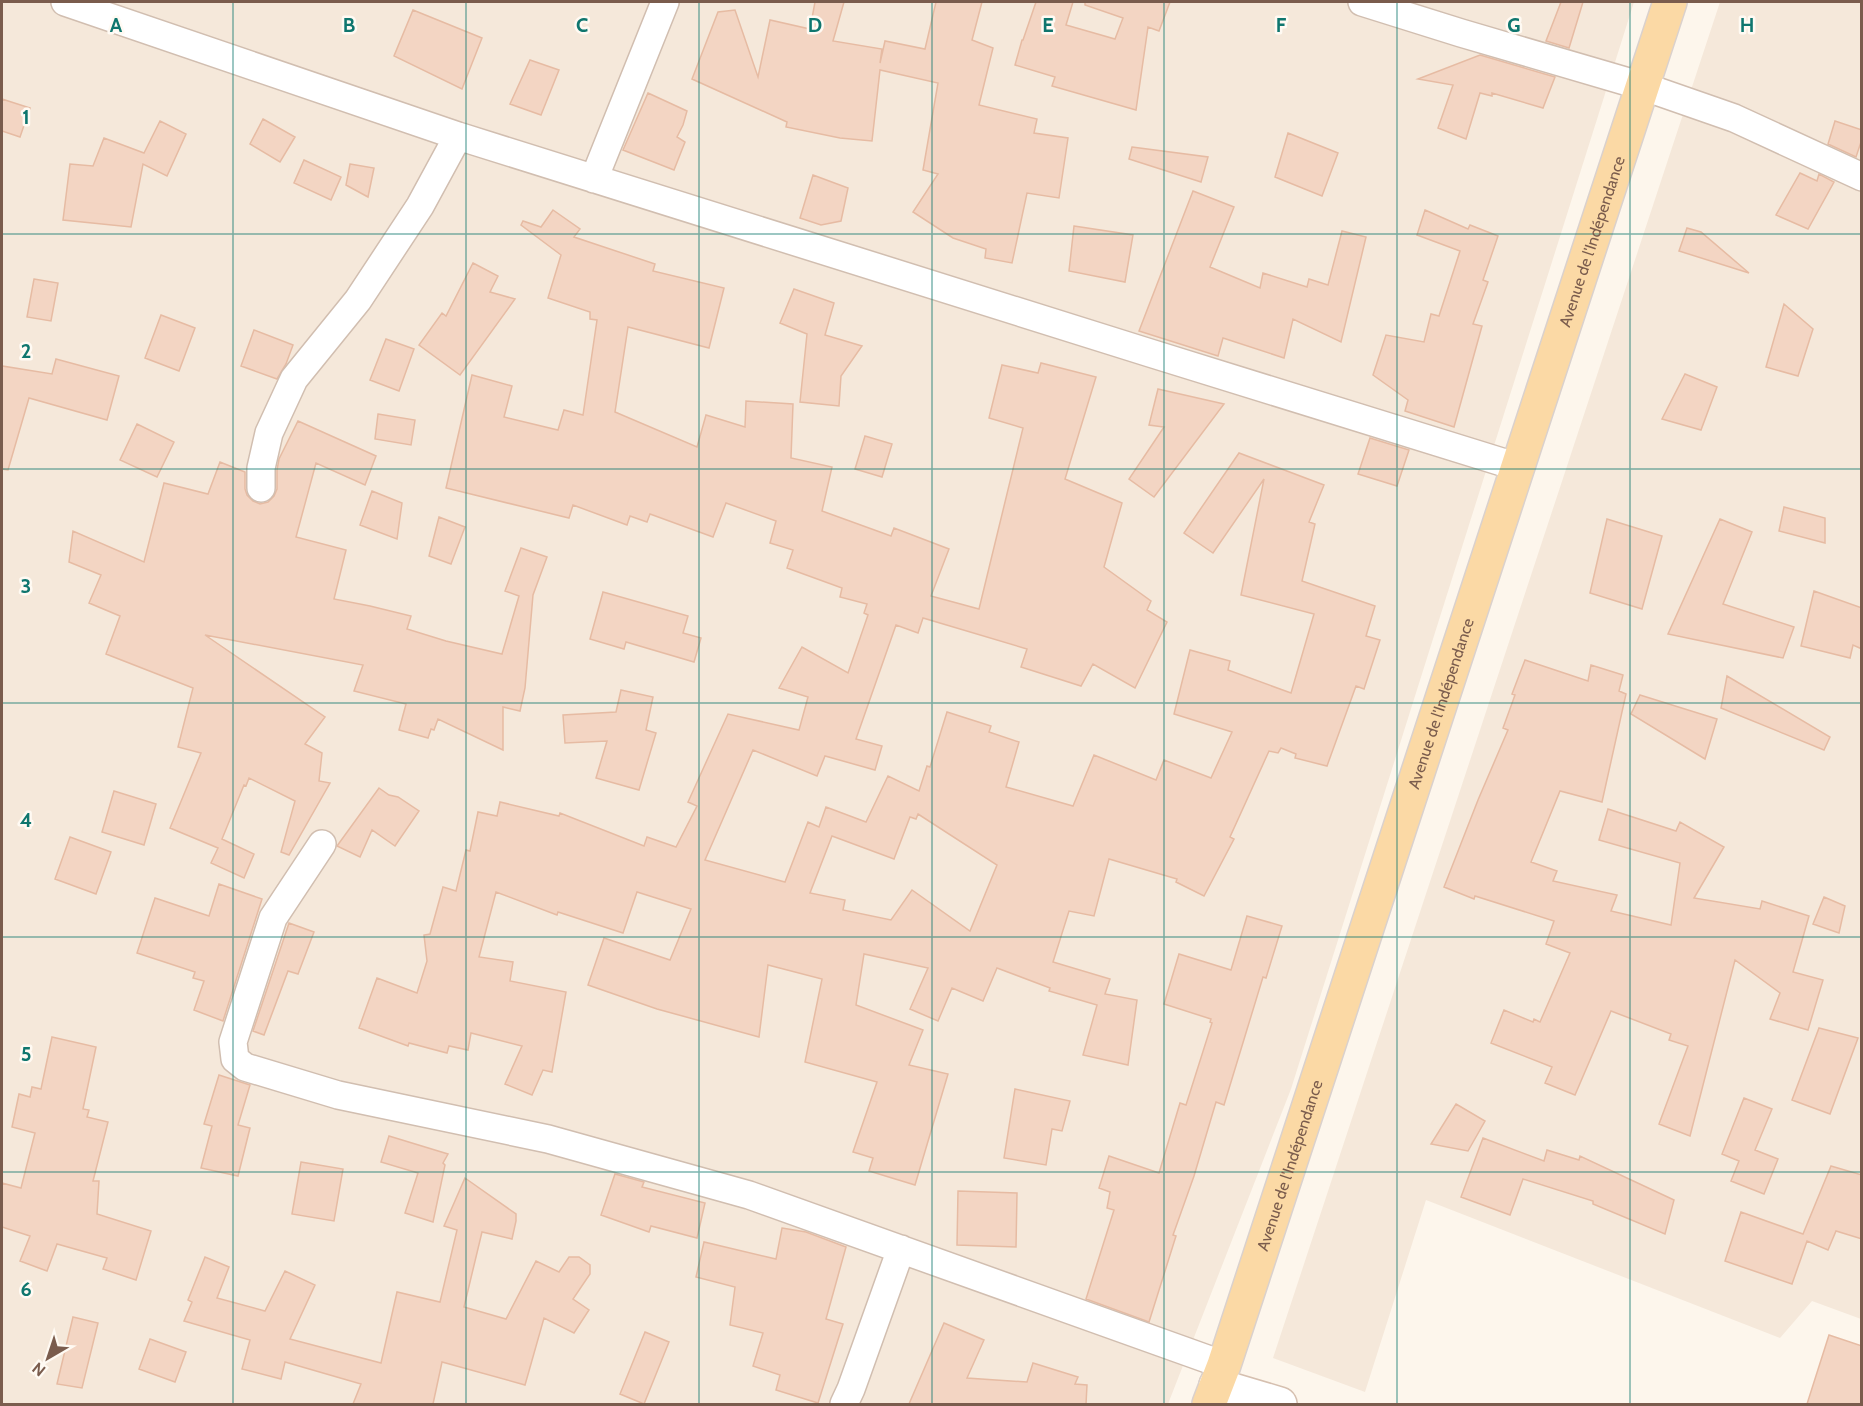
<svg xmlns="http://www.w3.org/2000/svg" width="1863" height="1406" font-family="Cabin,sans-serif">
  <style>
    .residential { fill: #f5e8da }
    .building { fill: #f3d5c3; stroke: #e6bba3; stroke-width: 1.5; fill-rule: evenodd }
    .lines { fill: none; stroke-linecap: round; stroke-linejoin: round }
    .street-casing { stroke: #d1beb0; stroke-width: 30 }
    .secondary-casing { stroke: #d6c0b0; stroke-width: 36 }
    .primary-casing { stroke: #dad1cd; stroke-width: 36 }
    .street { stroke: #fff; stroke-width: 27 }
    .secondary { stroke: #fff; stroke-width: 33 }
    .primary { stroke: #fbd9a5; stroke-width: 33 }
    .grid { fill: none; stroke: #0f766e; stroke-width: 1.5; stroke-opacity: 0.55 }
    .labels { text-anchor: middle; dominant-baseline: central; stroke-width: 5; stroke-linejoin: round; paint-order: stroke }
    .street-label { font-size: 16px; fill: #7a5c4d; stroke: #fffaf3 }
    .grid-label { font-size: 20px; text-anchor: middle; font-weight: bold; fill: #0f766e; stroke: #fffaf3; stroke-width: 5; stroke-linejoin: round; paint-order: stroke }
  </style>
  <rect width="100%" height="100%" fill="#fdf6ec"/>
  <!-- residential -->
  <path class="residential" d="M2,2h1632l-343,1087 -123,315h-1166z
    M1720,2h141v1317l-49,-18 -32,37 -354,-138 -61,192 -92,-34z"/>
  <!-- building -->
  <path class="building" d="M815,2h29l-11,39 49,8 -2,14 5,-22 40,8 11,-47h46l-10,38 21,8 -14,57 58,14 -3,14 34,5 -9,60 -32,-5 -15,70 -27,-5 1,-9 -33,-11 -40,-26 25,-38 -15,-4 15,-87 -58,-13 -8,71 -32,-3 -54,-11 1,-5 -95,-43 26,-67 17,-2 23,67 12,-57 40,9z
    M1036,2h37l-7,23 49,14 8,-21 -38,-13v-3h85l-11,29 -11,-4 -12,83 -84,-24 3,-9 -40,-12 7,-25h1z
    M1561,2h22l-14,46 -23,-7z
    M413,10l69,28 -20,51 -68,-33z
    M1480,55l75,22 -12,31 -51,-15v3l-12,-3 -14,46 -28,-11 15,-43 -35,-6z
    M530,60l29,10 -18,45 -31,-11z
    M648,93l39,18 -4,14 -6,12 8,5 -11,28 -51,-20z
    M2,99l28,9 -10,29 -18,-6z
    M263,119l32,18 -15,25 -30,-18z
    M160,121l26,13 -19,42 -24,-12 -12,63 -68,-7 7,-56 23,2 11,-28 40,15z
    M1835,121l27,9v9l-6,18 -28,-13z
    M1288,133l50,20 -16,43 -47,-19z
    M1132,147l76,10 -7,25 -72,-23z
    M304,160l37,17 -10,23 -37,-17z
    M350,164l24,4 -6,29 -22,-12z
    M1800,173l17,8 2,-7 15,8 -26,47 -32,-14z
    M813,175l35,13 -7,33 -20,4 -21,-7z
    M1193,191l41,16 -24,60 50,21 3,-15 44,14 2,-8 19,6 14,-54 24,6 -25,105 -48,-23 -9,39 -61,-20 -5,18 -79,-25z
    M553,210l27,19 -6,8 81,27 -2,7 71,17 -15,60 -81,-21 -13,85 82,35 9,-32 39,12 1,-26 47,3 -2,54 41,9 -10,44 69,25 3,-8 55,21 -18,47 48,13 44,-181 -34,-10 13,-53 36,8 3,-10 55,14 -31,102 57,24 -18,64 47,34 -4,9 20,12 -32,66 -42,-24 -12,22 -60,-19 6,-18 -104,-31 -5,15 -22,-8 -40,114 26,7 -7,24 -50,-14 -8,20 -64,-26 -48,110 80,22 23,-60 11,5 7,-20 40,15 22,-46 31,15 8,-25 3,1 17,-55 44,14 -2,6 30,10 -13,45 67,19 21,-51 62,25 8,-20 47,18 21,-46 -58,-18 16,-64 40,11 -2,9 63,23 23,-79 -73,-19 23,-116 -51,74 -29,-20 55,-80 85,32 -15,37 6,2 -13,57 73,25 -9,30 14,4 -16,49 -8,-3 -29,80 -32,-8 1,-4 -15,-6 -3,5 -9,-2 -39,86 4,2 -30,57 -28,-14 1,-3 -68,-20 -15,57 -25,-5 -16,51 57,17 -5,15 32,6 -9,65 -45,-10 14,-50 -48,-14 1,-3 -53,-20 -14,33 -31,-13 -14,33 -28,-12 18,-41 -64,-14 -8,51 67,25 -14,35 39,9 -33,111 -46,-14 4,-13 -20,-6 24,-70 -72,-20 17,-83 -54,-14 -9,72 -102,-28 -69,-24 16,-47 66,22 21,-51 -54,-17 -14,41 -65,-21 -1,3 -61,-23 -17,65 34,5 -3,19 56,11 -14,80 -9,-2 -11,25 -27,-11 17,-38 -51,-13 -3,17 -19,-4 -2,7 -38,-10 -1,3 -49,-18 18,-50 40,15 10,-32 -3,-26 6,-1 13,-47 13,4 10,-41 4,1 8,-39 19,4 3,-14 59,14 1,-3 84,33 3,-9 29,10 21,-41 -9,-4 40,-88 71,16 9,-33 -29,-9 23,-41 46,26 20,-58 -4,-2 3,-9 -27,-7 2,-9 -55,-20 6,-18 -23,-7 6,-22 -50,-18 -13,34 -63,-23 -3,8 -17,-6 -3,9 -54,-20 -4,13 -123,-30 26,-113 40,11 -8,31 54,13 6,-20 19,5 14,-95 -7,-1v-7l-42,-14 13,-43 -40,-30 2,-4 18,6zM918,814l79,51 -27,66 -58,-41 -21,30 -48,-10 2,-10 -35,-7 22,-57 62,23 16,-42 6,2z
    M1425,210l43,19 2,-4 28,11 -15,44 5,2 -15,42 9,2 -28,101 -49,-16 3,-11 -35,-25 13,-40 38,7 7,-28 8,2 21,-65 -43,-16z
    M1074,226l59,9 -8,47 -56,-11z
    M1687,228l14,4 48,41 -70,-22z
    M473,263l25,13 -8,16 25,7 -55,76 -41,-30 23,-32 4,3z
    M34,279l24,4 -7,38 -24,-4z
    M794,289l40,14 -9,32 37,11 -21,30 -2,30 -39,-4 7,-68 -27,-11z
    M1784,304l29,25 -15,47 -32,-9z
    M161,315l34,13 -16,43 -34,-13z
    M254,330l39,15 -7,19 -9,15 -36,-13z
    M386,339l28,10 -15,42 -29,-11z
    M56,359l63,17 -12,44 -78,-22 -21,72 -6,-1v-103l50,8z
    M1685,374l32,13 -16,43 -39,-11z
    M1158,389l66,15 -70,93 -25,-18 35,-52 -15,-2z
    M378,414l37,6 -4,25 -36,-6z
    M298,421l78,35 -11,29 -49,-22 -20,74 50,13 -12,49 36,7 41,10 -4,13 39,12 56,13 17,-58 -14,-5 16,-43 26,9 -14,38 -8,93 -5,23 -17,-4v43l-65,-31 -4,11 -3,-1 -3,9 -29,-8 7,-26 -52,-13 9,-26 -158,-30 120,82 -20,27 17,9 -3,28 11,2 -41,72 -8,-3 14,-51 -46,-23 -3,8 -2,-1 -22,54 32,15 -10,24 -33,-15 7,-15 -48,-20 31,-75 -23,-6 15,-59 -87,-34 14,-38 -31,-13 12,-28 -32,-13 4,-31 71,31 20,-79 44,11 12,-32 25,10v17l2,6 6,6 7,3 8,-2 6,-6 3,-7v-19l2,-11z
    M137,424l37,18 -17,35 -37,-17z
    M865,436l27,8 -10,33 -27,-8z
    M1370,438l39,12 -12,36 -39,-12z
    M372,491l30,12 -5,36 -37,-14z
    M1784,507l41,11v25l-46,-12z
    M439,517l26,10 -14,37 -22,-8z
    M1607,519l55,17 -20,73 -52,-16z
    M1720,519l32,13 -29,72 71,23 -11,31 -115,-24z
    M1814,591l48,17v41l-9,-4 -3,13 -49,-12z
    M603,592l85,24 -5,17 18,5 -7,24 -68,-20 -2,7 -34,-10z
    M1525,660l63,21 3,-16 32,10 -4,16 7,3 -24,108 -42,-11 -29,71 26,9 -4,10 64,14 -6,16 60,14 9,-62 -81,-23 9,-31 68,22 4,-9 44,25 -30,51 66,11 2,-8 47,15 -16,56 30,8 -15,50 -38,-11 10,-26 -45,-33 -45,176 -31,-12 29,-78 -19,-6 2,-6 -60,-23 -36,84 -30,-12 7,-16 -61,-24 13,-33 29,12 1,-3 6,3 30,-69 -24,-9 8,-23 -79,-25 -1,3 -30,-12 34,-87 30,-70 -5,-2 12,-33 -3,-1z
    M1727,676l103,61 -6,13 -103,-42z
    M621,690l32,7 -7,33 10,3 -17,57 -43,-12 11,-37 -42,2 -2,-28 53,-3z
    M1640,695l77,24 -12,40 -74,-45z
    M379,788l10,7 9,2 21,14 -24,35 -23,-16 -12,27 -23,-11z
    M114,791l42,13 -12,41 -42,-13z
    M70,837l41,15 -15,42 -41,-15z
    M219,884l43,15 -39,122 -29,-11 10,-29 -11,-3 2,-6 -58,-19 18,-55 54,18z
    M1824,897l21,9 -6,27 -26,-9z
    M1247,916l35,10 -16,52 -3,-1 -39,128 -8,-3 -22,74 -21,59 3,1 -27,86 -63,-23 28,-89 -7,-2 3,-16 -11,-4 10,-32 50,17 21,-70 6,2 26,-82 -2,-1 1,-3 -47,-15 15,-50 52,16z
    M289,923l25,9 -16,42 -10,-3 -24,64 -11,-4z
    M1819,1028l39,10 -28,76 -38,-14z
    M52,1037l44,10 -13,62 6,1 -2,7 21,5 -15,59h6l-2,33 54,17 -15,49 -33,-11 4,-11 -50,-14 -10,27 -27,-10 10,-25 -28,-9v-44l19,5 14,-55 -23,-6 7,-33 11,3 2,-10 9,2z
    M219,1075l31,10 -12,40 12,3 -12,48 -37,-8 11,-42 -8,-2z
    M1015,1089l55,12 -8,30 -10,-2 -6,36 -42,-7z
    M1744,1098l28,11 -17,41 23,9 -14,35 -33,-13 8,-20 -17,-7z
    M1456,1104l29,17 -17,30 -37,-7z
    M389,1136l59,18 -5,9 2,2 -12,57 -28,-9 13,-40 -37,-11z
    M1483,1138l61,23 3,-11 32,10 1,-4 94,44 -9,34 -72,-30v-3l-70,-22 -13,36 -49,-18z
    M301,1162l42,7 -9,52 -42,-7z
    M1831,1166l31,9v64l-26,-8 -8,19 -21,-9 -15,43 -67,-23 16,-49 62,22z
    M615,1174l29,8 -2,5 63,16 -8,35 -46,-12 -2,6 -48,-17z
    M465,1178l51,36v7l-4,18 -30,-7 -18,75 42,12 30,-58 23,11 10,-15h10l11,8v9l-17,25 16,11 -15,23 -30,-15 -19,67 -83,-23 -9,42h-80l8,-20 -76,-22 -4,17 -39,-10 8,-29 -66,-19 8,-19 -4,-2 17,-43 24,10 -12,31 48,13 20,-40 30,14 -25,54 91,24 16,-71 43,10 17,-72 -13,-4z
    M958,1191l59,2 -1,54 -59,-2z
    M782,1228l24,4 40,15 -20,72 17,5 -25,79 -42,-13 4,-15 -27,-9 10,-33 -33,-8 5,-38 -39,-10 8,-35 72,17z
    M73,1317l25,6 -16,65 -25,-4z
    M944,1323l40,17 -17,38 60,4 6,-19 45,14 -3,7 12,1 -1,19h-177z
    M645,1332l24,10 -25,62 -24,-10z
    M1829,1335l33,11v58h-55z
    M150,1339l36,13 -11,30 -36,-13z"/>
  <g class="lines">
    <defs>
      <path id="street" d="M65,2l393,134 692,217 368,114
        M1362,2l99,31 181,53 92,32 128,59
        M594,179l71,-177
        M261,488v-20l8,-35 25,-54 64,-79 62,-94 38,-70
        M322,844l-49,74 -40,124 2,17 10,8 93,28 210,44 201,56 475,170
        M844,1404l7,-15 50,-140"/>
      <path id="secondary" d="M1216,1385l64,19"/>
      <g id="primary">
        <path id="s1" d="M1209,1404l15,-39 446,-1363"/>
      </g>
    </defs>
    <!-- street casing -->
    <use href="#street" class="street-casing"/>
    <!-- secondary casing -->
    <use href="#secondary" class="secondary-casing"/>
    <!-- primary casing -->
    <use href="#primary" class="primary-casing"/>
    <!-- street -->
    <use href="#street" class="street"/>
    <!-- secondary -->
    <use href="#secondary" class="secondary"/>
    <!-- primary -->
    <use href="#primary" class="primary"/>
  </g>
  <!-- grid -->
  <path class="grid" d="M233,2v1402M466,2v1402M699,2v1402M932,2v1402M1164,2v1402M1397,2v1402M1630,2v1402M2,234h1860M2,469h1860M2,703h1860M2,937h1860M2,1172h1860"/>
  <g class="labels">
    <!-- street labels -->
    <g class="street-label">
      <text stroke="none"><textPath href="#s1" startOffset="1224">Avenue de l'Indépendance</textPath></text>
      <text stroke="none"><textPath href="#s1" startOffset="738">Avenue de l'Indépendance</textPath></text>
      <text stroke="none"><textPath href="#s1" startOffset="252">Avenue de l'Indépendance</textPath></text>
    </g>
  </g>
  <g class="grid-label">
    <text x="116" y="32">A</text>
    <text x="349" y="32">B</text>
    <text x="582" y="32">C</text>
    <text x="815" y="32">D</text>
    <text x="1048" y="32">E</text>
    <text x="1281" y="32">F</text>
    <text x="1514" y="32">G</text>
    <text x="1747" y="32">H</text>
    <text x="26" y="124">1</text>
    <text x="26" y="358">2</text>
    <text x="26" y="593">3</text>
    <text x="26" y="827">4</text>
    <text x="26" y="1061">5</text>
    <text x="26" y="1296">6</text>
  </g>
  <!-- border -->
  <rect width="1863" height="1406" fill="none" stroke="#7a5c4d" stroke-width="6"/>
  <!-- north arrow -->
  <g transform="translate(48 1358) rotate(219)" stroke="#fffaf3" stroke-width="4.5" paint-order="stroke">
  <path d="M0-4.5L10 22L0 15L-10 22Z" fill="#7a5c4d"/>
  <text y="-9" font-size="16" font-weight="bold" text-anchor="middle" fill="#7a5c4d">N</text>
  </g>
</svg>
